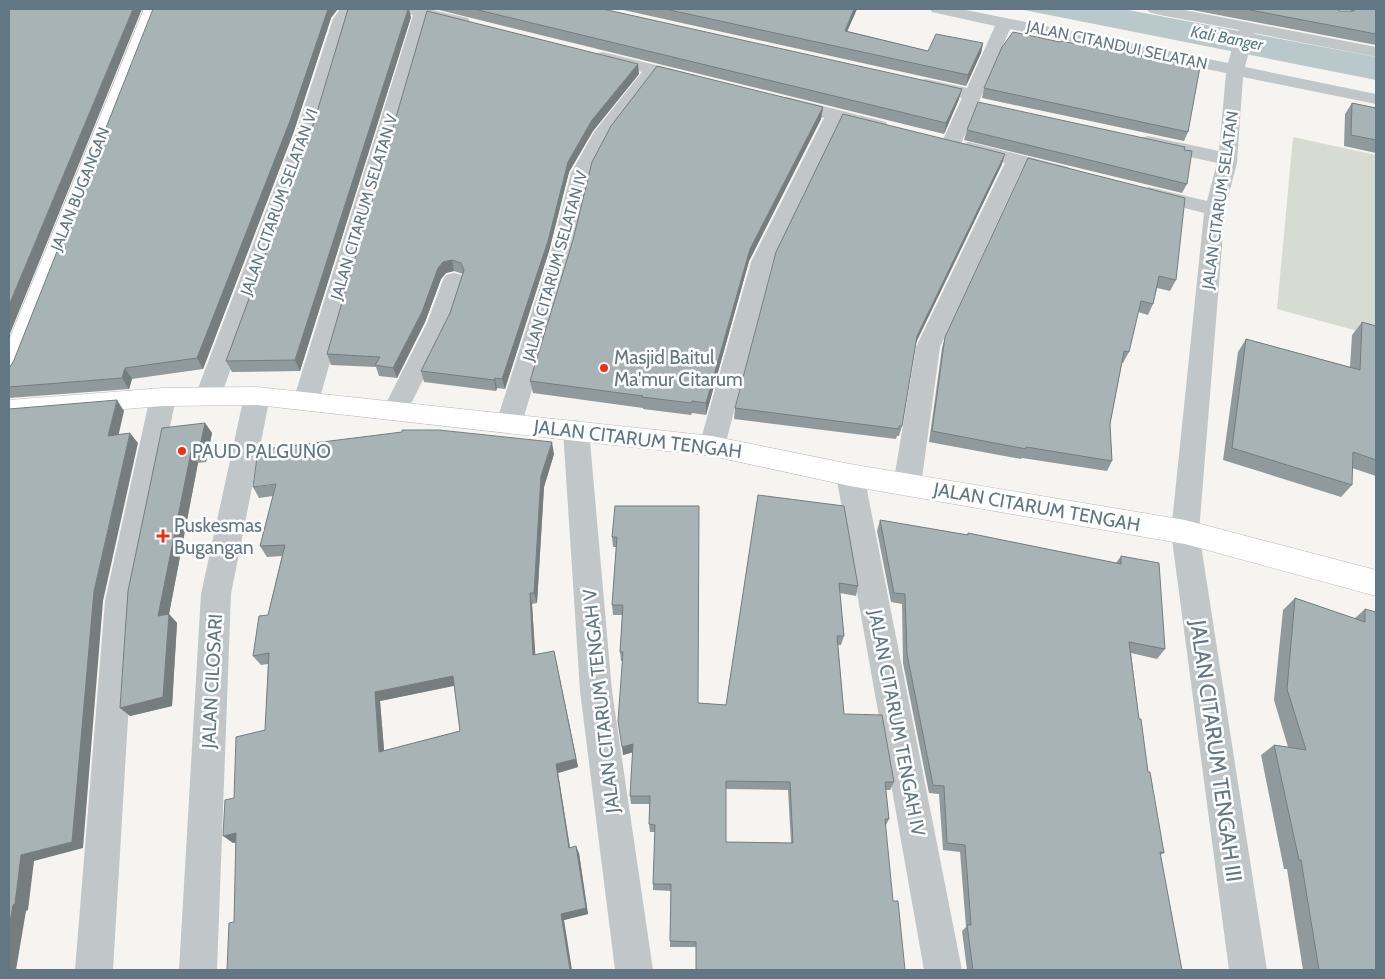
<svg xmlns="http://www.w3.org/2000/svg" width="1385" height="979" font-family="Cabin,sans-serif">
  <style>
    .green { fill: #d6dcd1 }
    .water { fill: #b8c8cb }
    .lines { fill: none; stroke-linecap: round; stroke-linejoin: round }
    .secondary-casing { stroke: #b3babd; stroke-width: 1 }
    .street { fill: #c1c6c9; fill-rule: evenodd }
    .secondary { fill: #fff; fill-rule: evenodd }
    .wall { fill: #909a9d; fill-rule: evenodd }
    .shaded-wall { fill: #767d7f }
    .building { fill: #a8b3b6; stroke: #767d7f; fill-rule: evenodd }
    .poi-dot { fill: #f12f14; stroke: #fff; stroke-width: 2 }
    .labels { text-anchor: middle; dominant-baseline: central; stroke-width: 5; stroke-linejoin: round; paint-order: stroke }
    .far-water-label { font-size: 16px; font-style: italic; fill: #5c7b82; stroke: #fff }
    .far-street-label { font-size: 16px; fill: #617884; stroke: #fff }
    .poi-label { font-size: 19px; fill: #617884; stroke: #fff; text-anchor: start }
    .street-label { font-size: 19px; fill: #617884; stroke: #fff }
    .near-street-label { font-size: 22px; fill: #617884; stroke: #fff }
  </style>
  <rect width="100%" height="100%" fill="#f5f4f0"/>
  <!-- green -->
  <path class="green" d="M1293,137l83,18v181l-99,-27z"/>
  <!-- water -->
  <path class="water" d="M1019,9h104l253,48v23z"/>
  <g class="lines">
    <defs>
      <path id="secondary" d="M144,9h16l-139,361 -3,6 -9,3v-39z
        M257,387l455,49 138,28 335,56 191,50v26l-191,-52 -335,-58 -138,-30 -455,-51 -94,1 -154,12v-18l154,-12z"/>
    </defs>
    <!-- secondary casing -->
    <use href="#secondary" class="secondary-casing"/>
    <!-- street -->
    <path class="street" d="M340,9h16l-7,10 -33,113 -95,264 -4,6 -9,3 -9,-3 -4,-6 101,-264 37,-113z
      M398,9h30l40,9 2,4 -2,4 -6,1 -34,-8 -109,382 -4,7 -9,2 -9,-2 -4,-7 120,-386 -13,-3z
      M930,9h31l267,54 7,-25 4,-8 -84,-16 -6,-2 -2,-3h32l197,38v10l-122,-24 -9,34 131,27v10l-133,-27 -6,86 -12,46 -26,323 68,438h-38l-58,-438 33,-319 -62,-16 -3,-4 3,-4 7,-2 58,14 10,-38 -76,-17 -3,-4 3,-4 7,-2 71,15 7,-78 -216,-44 -49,115 -3,4 -7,2 -7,-2 -3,-4 21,-46 -42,-10 -3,-4 3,-4 6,-1 41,9 28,-62 -63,-14z
      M603,52l93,23 3,4 -3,4 -6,1 -33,-8 -47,61 -19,36 -18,79 -51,171 -4,7 -9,3 -9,-3 -4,-7 55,-171 20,-79 23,-41 48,-60 -45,-11 -3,-4 3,-4z
      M787,97l99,25 2,4 -2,4 -7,2 -38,-10 -68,140 -48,184 -4,7 -9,3 -9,-3 -4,-7 52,-184 73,-144 -44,-11 -2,-4 2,-4z
      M969,142l99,25 3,4 -3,4 -7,2 -38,-10 -83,180 -19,138 -4,8 -10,3 -10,-3 -4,-8 23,-138 89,-184 -43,-11 -3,-4 3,-4z
      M454,273l8,2 3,5 -14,43 -47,95 -9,2 -9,-2 -4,-7 45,-88 16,-43 3,-5z
      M257,387l9,3 4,6 -39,198 -14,376h-38l22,-376 43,-198 4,-6z
      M163,388l9,3 4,6 -41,204 -22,369h-38l30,-369 45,-204 4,-6z
      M576,420l9,3 4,7 23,261 41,279h-38l-35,-279 -17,-261 4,-7z
      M850,464l10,4 4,7 98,495h-38l-88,-495 4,-7z"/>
    <!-- secondary -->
    <use href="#secondary" class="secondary"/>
  </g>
  <!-- wall -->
  <path class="wall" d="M435,9h168l356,90 -15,35z
    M619,9h238l-10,22 81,20 55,-8 -2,10 -15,33z
    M1187,9h151l1,2h12v-2h25v36z
    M411,17l-111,354 -68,1 -6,-11 88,-239z
    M331,18l-37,113 -91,238 -71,10 -3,10 -120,9v-31h1z
    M1060,42l128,90 -4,9 -202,-43 2,-10z
    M639,74l-46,57 -24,41 -20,79 -44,138 -8,-1 -1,3 -72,-9 -3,-11 29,-58 13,-39 -9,-3 -8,2 -5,6 -16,43 -28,56 -18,-2 -3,-9 -45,-2 -4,-11z
    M1352,103l24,5v45l-32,-7 1,-32z
    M823,107l-2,12 -72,142 -43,154 -14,-2 -1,2 -48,-6v-1l-110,-15 -3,-12z
    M967,130l217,20 3,34 -5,9 -218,-53z
    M1028,158l148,122 -6,11 -13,-3 -4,16 -5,11 -10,-3 -9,40 -6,11h-1l-12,61 2,37 -5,10 -85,-13 -1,1 -92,-17 13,-94 3,-11z
    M1002,164l-86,179 -14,83 -3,10h-2l-1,3 -162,-20 1,-11z
    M1362,322l14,4v150l-24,-8v17l-11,12 -118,-37 15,-108 8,-13 104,28 2,-32z
    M205,423l7,10 -6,29 -8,1 -29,151 8,9 -5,83 -42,10 -2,-125z
    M554,454l-10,33 -7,116 -5,1 3,51 21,5 22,107 -20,6 12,74 9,6 9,61 -24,6 -330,2 2,-80 -3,1 1,-45 31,-68 3,-66 -7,1 -8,-9 15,-41 14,-59 -15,1 -7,-11 13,-50 -14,2 -6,-11zM454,686l6,45 -76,20 -4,-50z
    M758,495l100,91 -2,10 -16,-3 4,43 -3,9h-3l6,69 50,68 -4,8h-4l3,29 -3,6 -190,122h-26l1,-56 -18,-1v-6l2,-52h-5l-1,-8v-20h-18l-1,-8 3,-44 -10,3 -1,-94h-1l-1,-9 2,-37h-9l-1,-10 4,-58h-3l-1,-10 3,-31 83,197 28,2zM726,789l62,1 3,53 -65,-1z
    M880,520l87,15 1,-2 148,30 5,-7 44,93 -8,10 -26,-6 8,66 9,53 16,81 -4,2 22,115h2h-217l-5,-39 4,-4 -6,-75 -17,-2 -4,-56 -10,-1 -26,-130 -1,-59 -11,-2 -14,-71z
    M1295,598l59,21 11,-10 11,361h-73l-16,-101h-3l-23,-114 13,-10 14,2 -14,-47 9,-90z"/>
  <!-- shaded-wall -->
  <path class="shaded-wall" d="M133,9h9l-133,327v-31z
    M328,9h10l-7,9 -37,113 -91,238 -6,-11z
    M408,9h1l2,8 -111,354 -5,-11z
    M854,9h3l-14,32 2,-10z
    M983,43l-2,10 -15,33 2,-11z
    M638,64l1,10 -46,57 -24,41 -20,79 -44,138 -3,-10 66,-217 24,-42z
    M962,89l-3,10 -15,35 2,-11z
    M823,107l-2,12 -72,142 -43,154v-12l44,-154z
    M1005,154l-3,10 -88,182 3,-10z
    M452,260l2,11 -8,2 -5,6 -16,43 -28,56 -4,-10 45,-100 5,-6z
    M125,368l7,11 -3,10 -7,-11z
    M495,378l2,10 -1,3 -2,-11z
    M117,400l7,11 -8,35 -8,-10z
    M205,423l7,10 -6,29 -7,-11z
    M130,433l8,10 -35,158 -20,247 -49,13 -6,49 -2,1 -10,59h-7v-42l12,-73 73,-264z
    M552,442l2,12 -10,33 -7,116 -3,-10 7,-117z
    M191,452l7,11 -29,151 8,9 -5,83 -42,10 -10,-8 38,-92z
    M530,593l2,11 4,61 -3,-10z
    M554,651l24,116 -20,6 13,82 -2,-7 -13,-84z
    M453,676l4,9 -77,16 5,60 -6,-9 -4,-60z
    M633,744l1,8 -11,3 -1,-8z
    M236,833l9,7 -12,3 -10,-7z
    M576,846l3,7 9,61 -24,6 8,50h-2l-9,-56z"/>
  <!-- building -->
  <path class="building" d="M9,9h124l-124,296z
    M153,9h175l-38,112 -93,237 -72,10 -3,10 -113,9v-20h1l4,-7z
    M348,9h60l-113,351 -69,1 88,-239z
    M474,9h129l359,80 -16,34z
    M665,9h189l-9,22 83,20 8,-17 47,9 -15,32z
    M1245,9h93l1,2h15v-2h22v25z
    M427,11l211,53 -46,56 -24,42 -20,79 -46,138 -7,-1 -1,2 -73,-9 29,-58 14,-43 -3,-7 -9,-3 -9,2 -5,6 -16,44 -29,56 -18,-3 5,-8 -53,-3z
    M1013,32l47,10 1,-1 139,26 -12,65 -204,-44 18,-41z
    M657,66l166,41 -73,142 -44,154 -14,-2 -1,2 -49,-6 1,-1 -113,-15 43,-141 19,-78 19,-36z
    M978,102l207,45 -1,3 8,1 -5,33 -220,-54z
    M1352,103l24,5v32l-25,-5z
    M843,114l162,40 -88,182 -15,90h-3v3l-164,-21 41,-156z
    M1028,158l157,40 -9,82 -17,-4 -6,28 -12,-3 -12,51 -5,-1 -14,73 2,37 -86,-14v2l-94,-18 13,-94z
    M1362,322l14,4v134l-23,-8 -1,33 -120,-37 14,-109 114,31z
    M117,400l-9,36 22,-3 -36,158 -22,251 -51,13 -6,49 -2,1 -4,23v-519z
    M205,423l-6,28 -8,1 -33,164 11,-2 -6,83 -43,11 8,-117 34,-163z
    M402,430h37l113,12 -11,34 -7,117h-4l3,62 21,-4 22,108 -20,5 13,84 7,-2 10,62 -25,6 9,56h-343l2,-47 5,-1 2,-89 -13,3 2,-36 9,-2 2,-61 29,-7 4,-77 -16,3 6,-40 9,-1 17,-70 -25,1 16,-62 -23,3 5,-37 144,-18zM453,676l7,55 -81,21 -4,-60z
    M758,495l86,11 14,80 -19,-3 5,53h-7l7,78 38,1 12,67h-9l4,37h-4l8,82h5l7,69h-209v-28l-26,-1 1,-57h-18l2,-59 -6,-1 1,-28h-20l3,-52 -11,3 -4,-26 5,-69h-3l3,-47h-11l5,-68h-5l3,-31h84l-1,197 28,2zM726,781l64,1 3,61 -67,-1z
    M880,520l88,15v-2l153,31v-8l38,7 6,86 -36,-7 10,77h2l7,53h2l14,81 -4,-1 22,118h2h-211l-6,-45h4l-6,-80 -18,-2 -3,-57 -11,-1 -26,-131 -2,-60 -11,-1z
    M1295,598l70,24v-13l11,3v358h-57l-18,-110h-2l-25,-115 32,5 -19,-61z"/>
  <!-- markers -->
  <g class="poi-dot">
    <circle cx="604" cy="368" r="5"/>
    <circle cx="182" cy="451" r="5"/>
    <path d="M160.5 528.5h5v5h5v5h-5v5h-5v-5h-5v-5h5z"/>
  </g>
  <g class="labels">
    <!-- far-water labels -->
    <g class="far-water-label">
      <text transform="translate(1227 38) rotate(11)">Kali Banger</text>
    </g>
    <!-- far-street labels -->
    <g class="far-street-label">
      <text transform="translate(1117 45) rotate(12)">JALAN CITANDUI SELATAN</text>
      <text transform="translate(80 189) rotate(-68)">JALAN BUGANGAN</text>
      <text transform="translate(1220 200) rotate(-82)">JALAN CITARUM SELATAN</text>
      <text transform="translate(279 202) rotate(-70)">JALAN CITARUM SELATAN VI</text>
      <text transform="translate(364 207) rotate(-73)">JALAN CITARUM SELATAN V</text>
      <text transform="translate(555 266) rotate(-74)">JALAN CITARUM SELATAN IV</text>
    </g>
    <!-- poi labels -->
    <g class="poi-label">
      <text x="614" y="357">Masjid Baitul<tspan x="614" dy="22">Ma'mur Citarum</tspan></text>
      <text x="192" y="451">PAUD PALGUNO</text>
      <text x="174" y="525">Puskesmas<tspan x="174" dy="22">Bugangan</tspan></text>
    </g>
    <!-- street labels -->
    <g class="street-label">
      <text transform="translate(638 439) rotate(7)">JALAN CITARUM TENGAH</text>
      <text transform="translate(1037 507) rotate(10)">JALAN CITARUM TENGAH</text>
      <text transform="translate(212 681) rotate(-87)">JALAN CILOSARI</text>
      <text transform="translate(601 701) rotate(-96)">JALAN CITARUM TENGAH V</text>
      <text transform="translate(897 723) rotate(79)">JALAN CITARUM TENGAH IV</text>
    </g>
    <!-- near-street labels -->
    <g class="near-street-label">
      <text transform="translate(1216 751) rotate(82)">JALAN CITARUM TENGAH III</text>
    </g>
  </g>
  <!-- border -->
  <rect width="1385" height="979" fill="none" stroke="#617884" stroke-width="20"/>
</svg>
